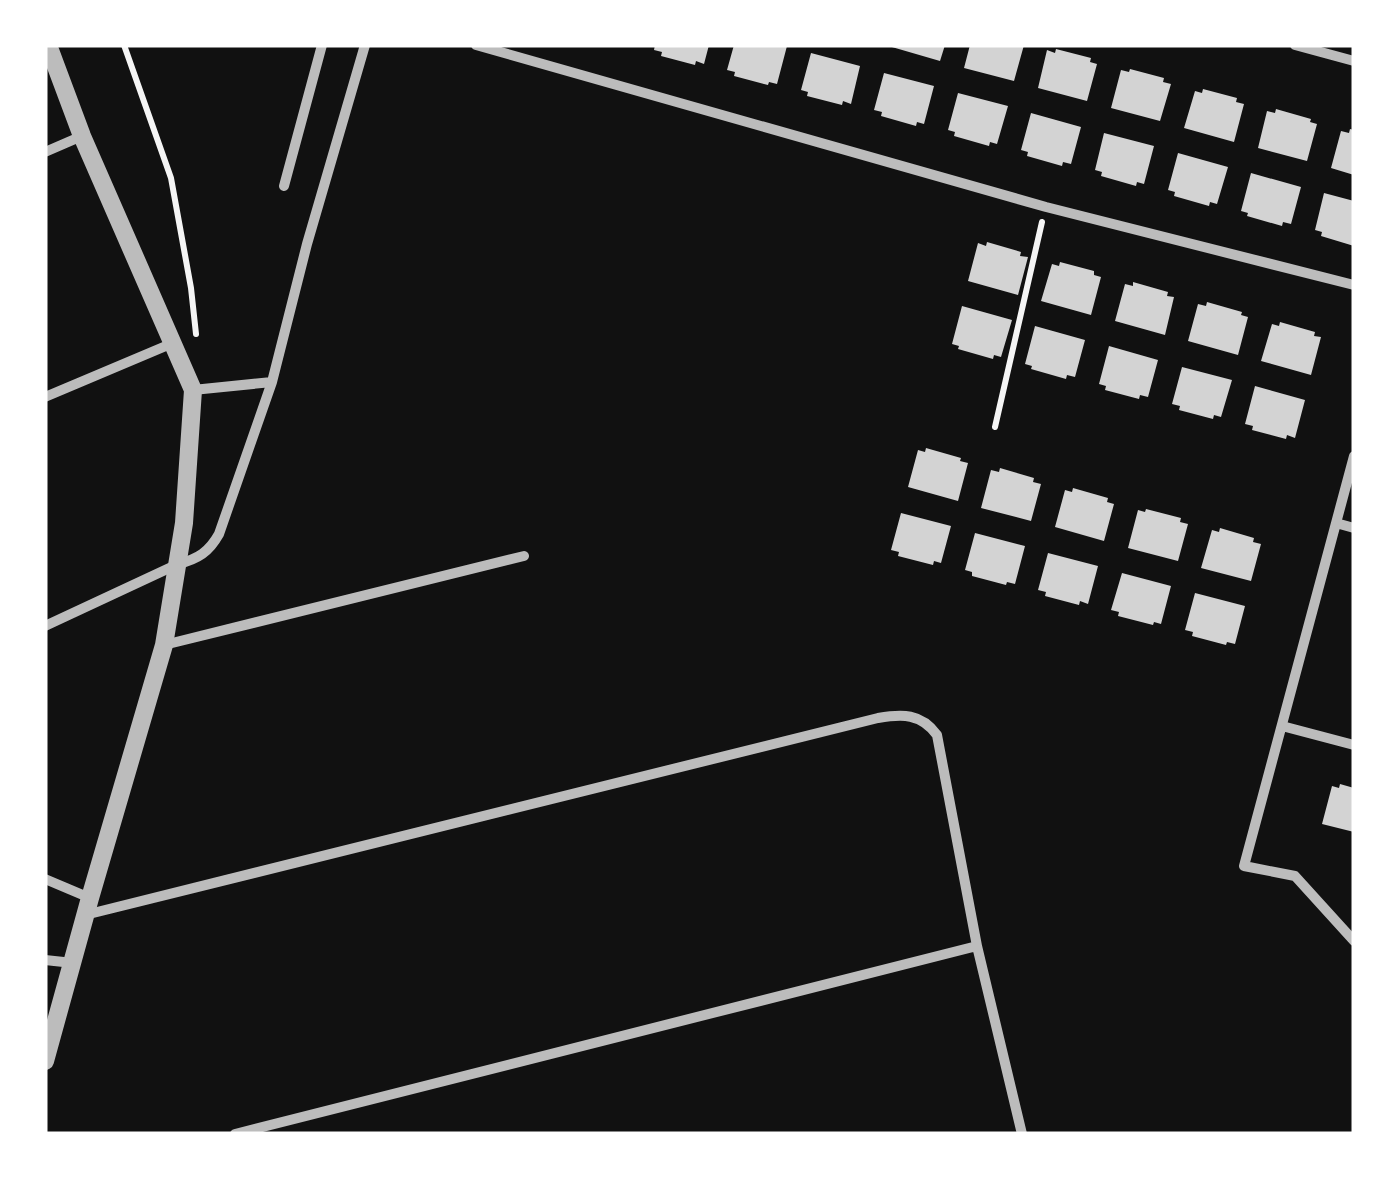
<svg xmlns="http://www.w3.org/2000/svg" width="1399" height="1179" font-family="'Fira Sans Condensed',sans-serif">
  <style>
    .building { fill: #d3d3d3 }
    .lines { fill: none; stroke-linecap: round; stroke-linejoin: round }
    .path { stroke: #f5f5f5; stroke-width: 6 }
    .minor { stroke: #bcbcbc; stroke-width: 10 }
    .tertiary { stroke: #bcbcbc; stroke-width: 18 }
  </style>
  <rect width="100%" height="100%" fill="#111"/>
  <!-- building -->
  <path class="building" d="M655,45h54l-5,19 -8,-3 -1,4 -34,-9 1,-4 -8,-2z
    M734,45l53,1 -10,38 -8,-2 -1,3 -34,-9 1,-4 -8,-2z
    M885,45h60l-5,16z
    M970,45h54l-10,36 -50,-13z
    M1056,49l35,9 -1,4 7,2 -10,37 -49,-13 9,-38 8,3z
    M811,53l49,13 -9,38 -8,-3 -1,4 -35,-9 1,-4 -7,-2z
    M1130,69l34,9 -1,4 8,2 -11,37 -49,-13 10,-38 8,2z
    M884,73l50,13 -10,38 -7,-2 -1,4 -35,-10 1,-4 -8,-2z
    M1203,89l34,9 -1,4 8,2 -10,38 -50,-14 11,-37 7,2z
    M958,93l50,13 -11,38 -7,-2 -1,4 -35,-10 1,-4 -7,-2z
    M1276,109l35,10 -1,3 7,2 -10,37 -49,-13 9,-37 8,2z
    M1031,113l50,14 -10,37 -8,-2 -1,4 -35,-10 1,-4 -7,-2z
    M1350,129l4,1v45l-23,-7 10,-37 8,2z
    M1104,133l50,13 -10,38 -7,-2 -1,4 -35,-10 1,-4 -7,-2z
    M1178,153l50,14 -11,37 -7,-2 -1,4 -35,-10 1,-4 -7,-2z
    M1251,173l50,14 -10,37 -8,-2 -1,4 -35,-10 1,-3 -7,-2z
    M1324,193l30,8v45l-33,-10 1,-4 -7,-2z
    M987,242l34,10 -1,4 8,1 -10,38 -50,-14 10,-38 8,3z
    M1060,262l34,9v4l7,2 -10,38 -50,-14 11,-37 7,2z
    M1133,282l35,10 -1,4 7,1 -9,38 -50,-14 10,-37 8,2z
    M1207,302l35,10 -1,3 7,2 -10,38 -50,-14 10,-37 8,2z
    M962,306l50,14 -11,37 -7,-2 -1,4 -35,-10 1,-3 -7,-2z
    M1280,322l35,10 -1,4 7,1 -10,38 -50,-14 11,-37 7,2z
    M1035,326l50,14 -10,37 -8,-2 -1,4 -35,-10 1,-3 -7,-2z
    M1109,346l49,14 -10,37 -8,-2 -1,4 -34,-9 1,-4 -7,-2z
    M1182,367l50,13 -11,37 -7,-2 -1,4 -34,-9 1,-4 -8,-2z
    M1255,386l50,14 -10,38 -8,-3 -1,4 -34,-9 1,-4 -8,-2z
    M926,448l35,10 -1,3 8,2 -10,38 -50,-14 10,-37 7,2z
    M1000,468l34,10 -1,4 8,2 -10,37 -50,-13 10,-38 8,2z
    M1073,488l35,10 -1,4 7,2 -10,37 -49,-14 10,-37 7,2z
    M1146,509l35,9 -1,4 8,2 -10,37 -50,-13 10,-38 7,2z
    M901,513l50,13 -10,37 -7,-2 -1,4 -35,-9 1,-4 -8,-2z
    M1220,528l34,10 -1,4 8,2 -10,37 -50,-13 11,-38 7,2z
    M975,533l50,13 -10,38 -8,-2 -1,3 -34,-9v-4l-7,-2z
    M1048,553l50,13 -10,38 -8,-3 -1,4 -34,-9 1,-4 -8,-2z
    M1122,573l49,13 -10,38 -7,-2 -1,3 -35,-9 1,-4 -8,-2z
    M1195,593l50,13 -10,38 -8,-2 -1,3 -34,-9 1,-4 -8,-2z
    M1340,784l14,4v44l-32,-8 10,-38 7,2z"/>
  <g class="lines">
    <!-- path -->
    <path class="path" d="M124,45l47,133 20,110 5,46
      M995,427l47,-205"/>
    <!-- minor -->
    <path class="minor" d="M476,45l570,162 308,78
      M1295,45l59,16
      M45,152l37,-16
      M284,186l38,-141
      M193,390l79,-8
      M45,397l128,-54
      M1354,456l-110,410 51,10 59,65
      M1336,523l18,5
      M45,626l133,-62c20,-5 31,-12 41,-30l53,-152 35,-138 58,-199
      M164,645l360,-89
      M1282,726l72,19
      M45,879l45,19
      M85,915l793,-197c24,-4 43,-5 59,17l40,211 45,188
      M45,960l28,3
      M235,1134l742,-188"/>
    <!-- tertiary -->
    <path class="tertiary" d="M45,1061l45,-163 74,-253 20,-122 9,-133 -111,-254 -34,-91"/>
  </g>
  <!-- border -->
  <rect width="1399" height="1179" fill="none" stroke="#ffffff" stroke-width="95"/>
</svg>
